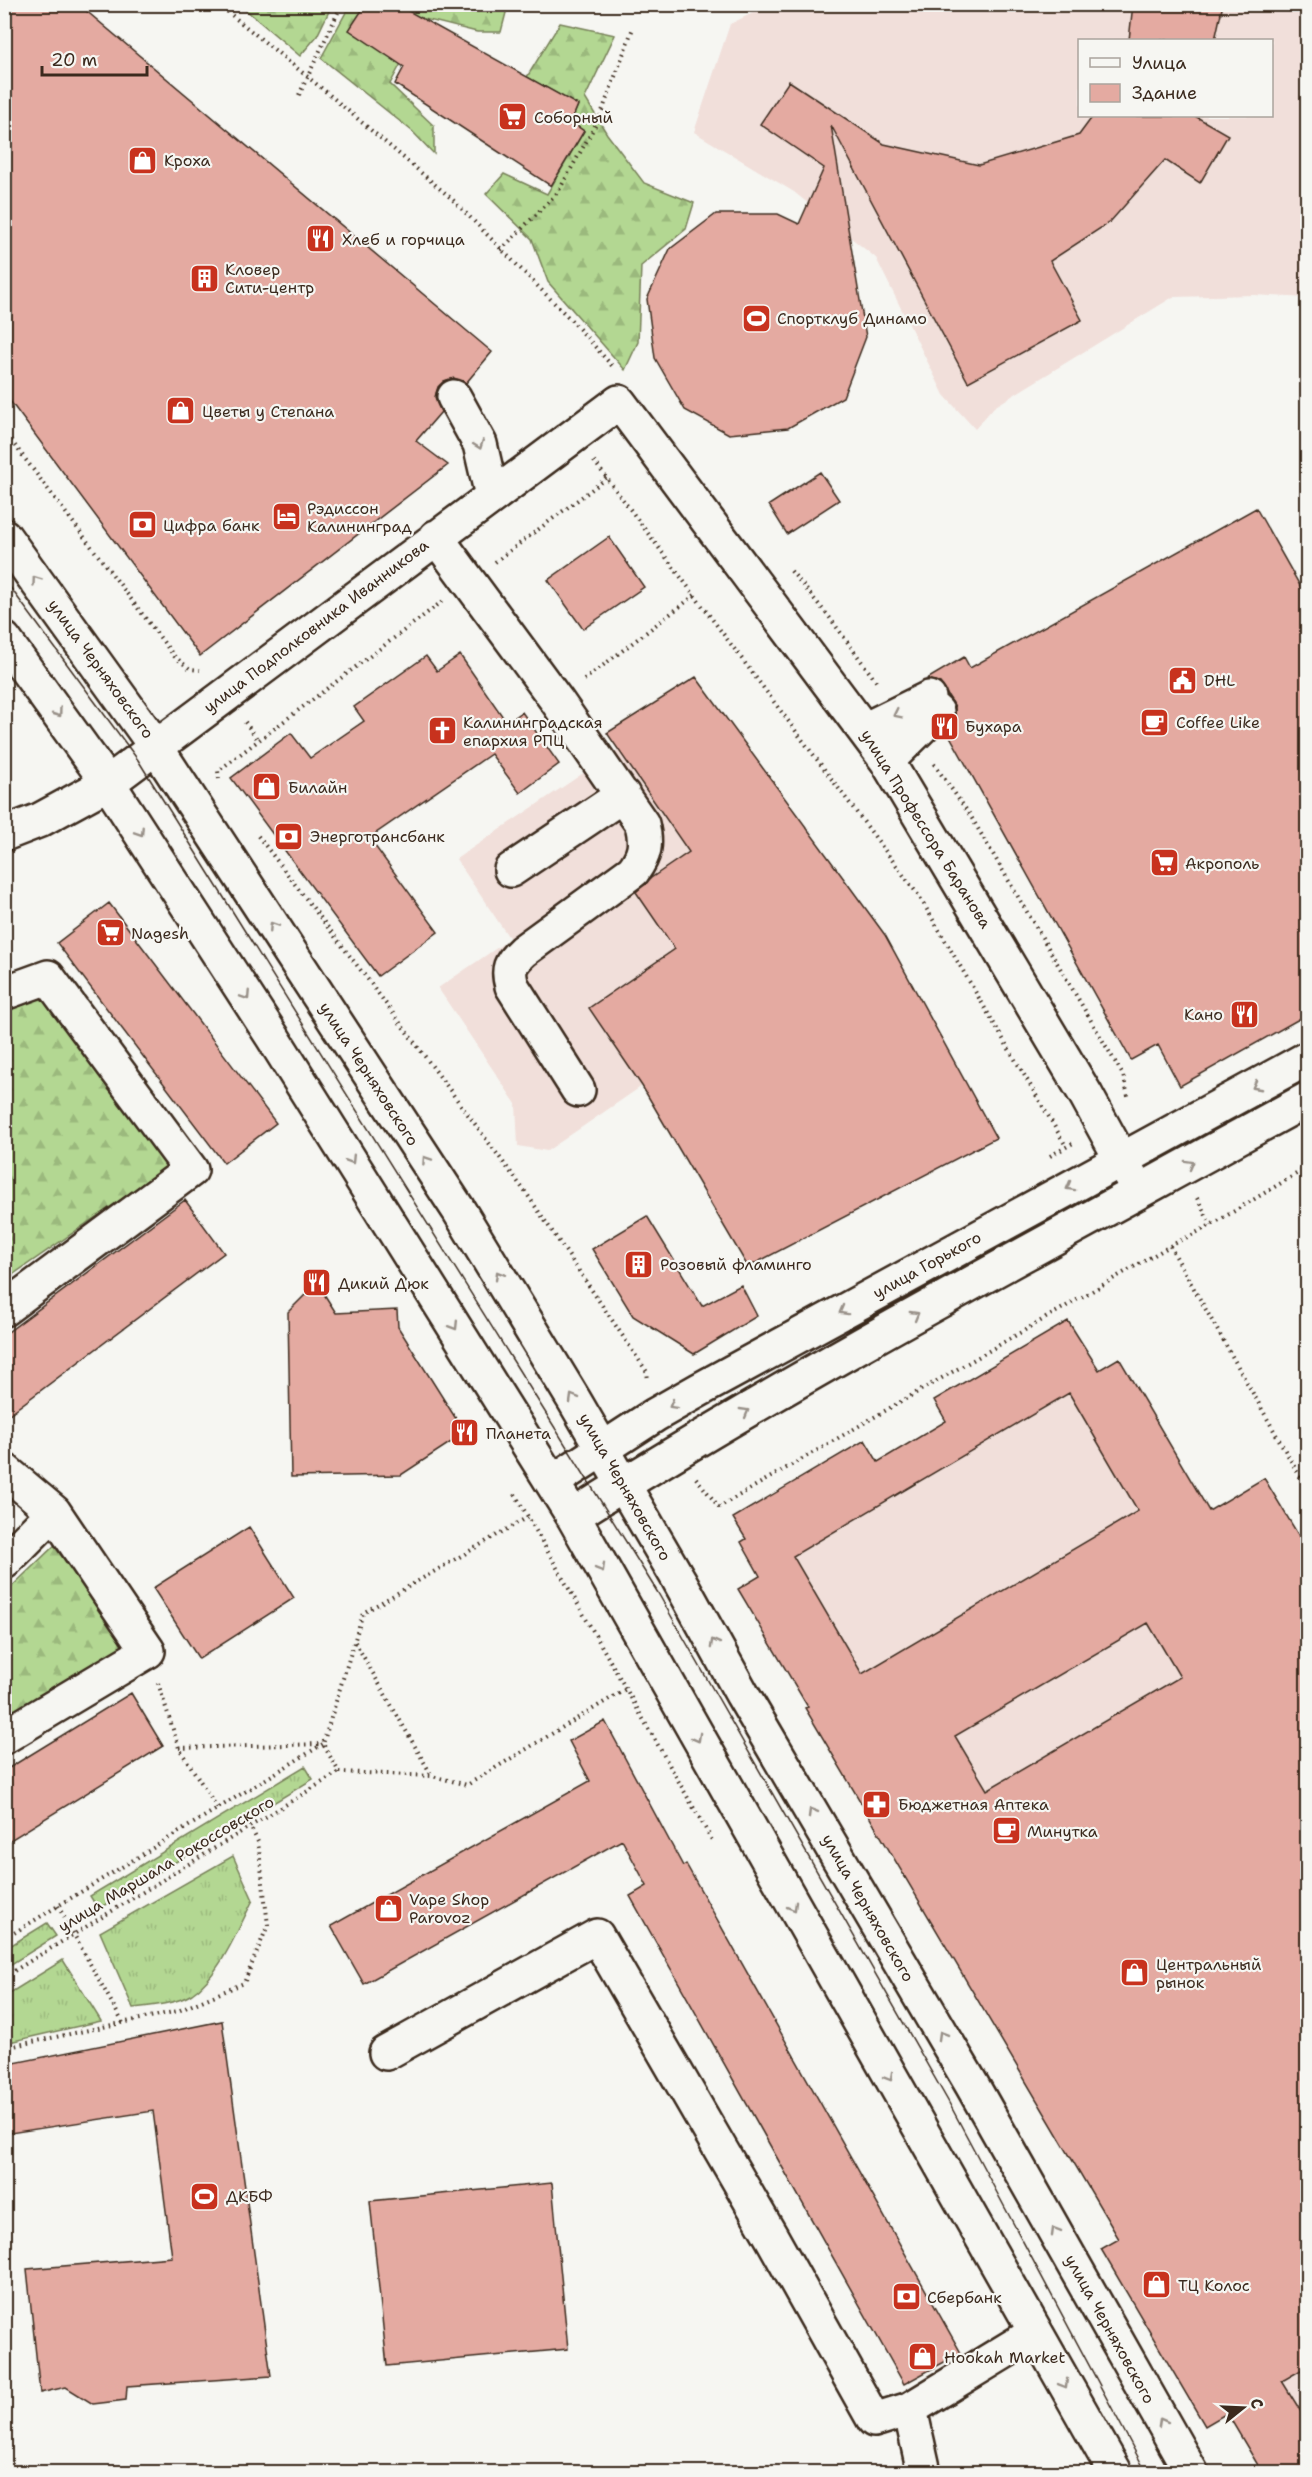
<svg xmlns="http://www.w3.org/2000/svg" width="1312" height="2477" font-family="'Shantell Sans',sans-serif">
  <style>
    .built { fill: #f1dfda; fill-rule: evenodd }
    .grass { fill: url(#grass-tufts); stroke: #778058; stroke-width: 1.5 }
    .forest { fill: url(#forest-firs); stroke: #778058; stroke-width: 1.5 }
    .building { fill: #e4aaa1; stroke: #3b2a1e; stroke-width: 1.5; fill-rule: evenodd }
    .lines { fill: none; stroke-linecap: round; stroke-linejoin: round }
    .minor-casing { stroke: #3b2a1e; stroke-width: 38 }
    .major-casing { stroke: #3b2a1e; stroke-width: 38 }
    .path { stroke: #3b2a1e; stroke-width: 4; stroke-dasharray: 1.5 4.5; stroke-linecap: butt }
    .minor { stroke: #f6f6f2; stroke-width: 33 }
    .major { stroke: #f6f6f2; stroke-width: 33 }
    .tram { stroke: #3b2a1e; stroke-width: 1.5 }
    .oneway { stroke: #989088 }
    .labels { text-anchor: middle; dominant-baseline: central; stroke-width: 4.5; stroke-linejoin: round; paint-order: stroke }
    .poi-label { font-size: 16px; fill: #3b2a1e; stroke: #f6f6f2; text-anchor: start }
    .street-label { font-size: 16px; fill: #3b2a1e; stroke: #f6f6f2 }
  </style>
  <defs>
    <pattern id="grass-tufts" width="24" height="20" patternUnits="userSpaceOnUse" patternTransform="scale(1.5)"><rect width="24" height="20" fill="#b3d792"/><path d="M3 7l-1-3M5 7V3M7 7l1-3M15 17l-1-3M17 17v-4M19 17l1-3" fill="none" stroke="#9bb97d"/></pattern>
    <pattern id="forest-firs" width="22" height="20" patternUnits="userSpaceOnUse" patternTransform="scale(1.5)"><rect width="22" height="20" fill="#b3d792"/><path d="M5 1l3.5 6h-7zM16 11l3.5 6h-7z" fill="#9bb97d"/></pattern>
  </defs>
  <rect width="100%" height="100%" fill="#f6f6f2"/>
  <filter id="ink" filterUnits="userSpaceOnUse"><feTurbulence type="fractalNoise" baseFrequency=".0167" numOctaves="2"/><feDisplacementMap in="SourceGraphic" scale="12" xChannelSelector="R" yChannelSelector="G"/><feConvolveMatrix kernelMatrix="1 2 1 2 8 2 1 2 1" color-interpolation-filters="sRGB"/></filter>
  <g filter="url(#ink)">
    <!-- built -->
    <path class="built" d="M769,5h538v293l-53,-3 -81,2 -179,110 -19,22 -31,-34 -68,-137 -82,-66 -100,-60 36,-108zM1080,40h192v76h-192z
      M696,677l189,258 111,203 -238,124 -17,-7 -99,-169 -95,65 -29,-5 -2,-42 -78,-116 72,-49 -54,-80 163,-110 -12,-16z
      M1081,1341l18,29 20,-12 58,98 -7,4 137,230v782h-45l-35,-59 -22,13 -104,-177 18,-11 -314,-530 2,-2 -69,-117 22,-14 -19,-33z"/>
    <!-- grass -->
    <path class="grass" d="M305,1766l8,13 -215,130 -8,-13z
      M233,1856l20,44c-15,29 -33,75 -61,94 -16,10 -41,12 -59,14l-33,-76z
      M47,1923l9,13 -51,32v-19z
      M63,1960l38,61 -96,22v-47z"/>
    <!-- forest -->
    <path class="forest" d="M240,5h92l-15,31 -17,20z
      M350,5h158l-7,27h-24l-52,-13 -35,65 44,42v28l-22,-23 -91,-73z
      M560,23l55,12 -30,63 22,36 37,49 50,20 -8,26 -45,37 -3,76 -13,28 -77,-88 -16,-43 -46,-45 18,-20 43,20 37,-63 -13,-9 7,-17 -51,-28z
      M41,996l131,168 -167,116v-272z
      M54,1546l74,98 -123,73v-124z"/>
    <!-- building -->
    <path class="building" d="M4,4h74l414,348 -26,31 -12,-5 -10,3 -6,6 -3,10 6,15 -25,29 32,24 -248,191 -196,-263z
      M366,4h30l182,101 -7,17 13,9 -33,55 -156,-102 9,-17 -55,-37z
      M1133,4h90l-8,36h-86z
      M789,81l95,63 95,21 100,-30 14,-19h102l33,19 -28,48 -35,-23 -55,62 -60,39 32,59 -114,62 -137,-257 35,212 -23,60 -55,31 -59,6 -44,-24 -30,-52 -8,-59 23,-50 46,-35h62l21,10 25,-56 -64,-44z
      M820,472l19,28 -52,34 -18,-29z
      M1256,508l52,92v414l-128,72 -22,-41 -27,15 -185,-331 9,-11v-11l-15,-24 -13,-4 37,-22 6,11z
      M609,537l35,50 -61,42 -35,-49z
      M460,655l47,68 15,-11 37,52 -39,29 -29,-39 -122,84 69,94 -60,44 -147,-198 60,-45 19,25 54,-37 -10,-14 72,-51 11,15z
      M696,677l189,258 111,203 -248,129 -106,-181 -53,-78 86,-59 -39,-57 15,-14 38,-26 -82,-119z
      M109,903l167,220 -52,40 -167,-220z
      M185,1200l39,53 -220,165v-83z
      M647,1216l55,90 39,-21 16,31 -63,38 -61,-38 -41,-67z
      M317,1283l19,30 61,-3 1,17 67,106 -64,42 -110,2 -3,-165z
      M1068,1321l31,49 20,-12 90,153 55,-33 44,73v815l-26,15 26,42v49h-46l-35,-59 -22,13 -104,-177 18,-10 -314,-531 3,-1 -70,-118 22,-13 -19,-34 5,-3 -13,-21 132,-78 13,22 68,-41 -12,-21zM1069,1393l69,118 -276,163 -69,-118zM1148,1623l32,54 -193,113 -32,-54z
      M249,1527l45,71 -95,61 -46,-71z
      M131,1693l32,53 -159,98v-73z
      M605,1721l78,145 3,-2 275,489 -57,31 -274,-488 17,-10 -25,-46 -258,144 -33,-58 259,-145 -21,-40z
      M222,2021l49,355 -144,10 -1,14 -33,4 -27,-17 -26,6 -13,-124 145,-12 -19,-146 -149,23v-69z
      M552,2183l16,166 -181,17 -17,-165z"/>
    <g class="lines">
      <defs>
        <path id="minor" d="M454,397l26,47 12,52
          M436,537l121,164 85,123c5,20 3,31 -9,47l-110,80c-13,12 -16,18 -11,35l66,104
          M864,730l65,-32
          M887,761l50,-49
          M4,834l36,-14 68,-37 511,-381 268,359 199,334 52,95
          M511,870l112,-75
          M4,993l44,-16 143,193 -187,139
          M4,1470l50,42 94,139 -144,86
          M4,1562l50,-50
          M386,2053l211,-117 175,302 102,182 36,-11 125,-76
          M910,2409l14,63"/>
        <path id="major" d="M4,536l152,211 302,462 116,191 105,180 63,114 230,391 219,387
          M4,639l104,144 164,253 301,480 542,956
          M552,1482l103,-67 44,-25 609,-332
          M573,1516c238,-150 488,-281 735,-417"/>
      </defs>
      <!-- minor casing -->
      <use href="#minor" class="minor-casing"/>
      <!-- major casing -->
      <use href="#major" class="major-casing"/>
      <!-- path -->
      <path class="path" d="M218,4l107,87 127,108 121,123 41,46
        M299,95l43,-91
        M501,250l57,-58 42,-75 33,-89
        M4,431l170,225 16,13 10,1
        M594,461l325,435 147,250
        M495,562l112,-84
        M791,571l39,47 48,66
        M584,680l111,-85
        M245,722l13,18
        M934,764l36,51 153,260 5,21
        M219,779l-1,-8 225,-170
        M258,836l111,145 160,216 118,175 1,8
        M1050,1156l25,-14
        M1197,1198l14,27
        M1170,1246l138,245
        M696,1478l23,29 451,-261 41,-21 97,-58
        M515,1494l197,346
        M528,1517l-165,96 -40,131 16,28 93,4 35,9 159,-96
        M355,1642l77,134
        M158,1683l21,65 39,61
        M179,1748l143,-4
        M58,1906l65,117
        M4,1939l319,-195
        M4,1977l335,-205
        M4,2048l174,-37 66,-28 24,-58 -10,-83 -8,-16"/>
      <!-- minor -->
      <use href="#minor" class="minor"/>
      <!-- major -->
      <use href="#major" class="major"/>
      <!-- tram -->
      <path class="tram" d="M4,579l134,181 520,833 290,508 198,371"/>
    </g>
    <!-- one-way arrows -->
    <defs><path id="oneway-chevron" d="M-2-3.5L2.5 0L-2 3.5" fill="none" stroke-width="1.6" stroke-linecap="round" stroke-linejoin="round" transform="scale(1.5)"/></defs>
    <g class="oneway">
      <use href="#oneway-chevron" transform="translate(479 445) rotate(69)"/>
      <use href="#oneway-chevron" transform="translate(36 580) rotate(-126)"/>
      <use href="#oneway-chevron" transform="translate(58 713) rotate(54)"/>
      <use href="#oneway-chevron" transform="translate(897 714) rotate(154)"/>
      <use href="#oneway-chevron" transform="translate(140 832) rotate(57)"/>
      <use href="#oneway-chevron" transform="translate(273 926) rotate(-123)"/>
      <use href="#oneway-chevron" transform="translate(246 996) rotate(57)"/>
      <use href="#oneway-chevron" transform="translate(1256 1086) rotate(152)"/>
      <use href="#oneway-chevron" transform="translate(351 1160) rotate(58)"/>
      <use href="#oneway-chevron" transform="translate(426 1160) rotate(-124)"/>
      <use href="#oneway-chevron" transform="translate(1190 1164) rotate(-29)"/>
      <use href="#oneway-chevron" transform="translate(1070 1187) rotate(151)"/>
      <use href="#oneway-chevron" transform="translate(499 1275) rotate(-121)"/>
      <use href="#oneway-chevron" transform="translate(843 1311) rotate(151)"/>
      <use href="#oneway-chevron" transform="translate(915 1315) rotate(-30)"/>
      <use href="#oneway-chevron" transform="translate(454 1326) rotate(58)"/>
      <use href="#oneway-chevron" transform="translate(573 1398) rotate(-120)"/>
      <use href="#oneway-chevron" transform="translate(673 1405) rotate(151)"/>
      <use href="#oneway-chevron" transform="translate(745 1412) rotate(-30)"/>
      <use href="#oneway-chevron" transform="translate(601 1568) rotate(60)"/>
      <use href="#oneway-chevron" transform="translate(714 1643) rotate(-119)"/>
      <use href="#oneway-chevron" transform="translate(697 1738) rotate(61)"/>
      <use href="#oneway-chevron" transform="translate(812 1812) rotate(-120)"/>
      <use href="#oneway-chevron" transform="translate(793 1907) rotate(60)"/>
      <use href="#oneway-chevron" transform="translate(942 2035) rotate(-120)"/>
      <use href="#oneway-chevron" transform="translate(889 2077) rotate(60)"/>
      <use href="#oneway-chevron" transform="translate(1055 2231) rotate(-120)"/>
      <use href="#oneway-chevron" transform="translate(1064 2384) rotate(60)"/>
      <use href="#oneway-chevron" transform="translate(1162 2422) rotate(-119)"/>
    </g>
  </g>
  <!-- icons -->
  <defs>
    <symbol id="supermarket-square" viewBox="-11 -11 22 22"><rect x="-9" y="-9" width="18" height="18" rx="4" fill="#c8321e" stroke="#f6f6f2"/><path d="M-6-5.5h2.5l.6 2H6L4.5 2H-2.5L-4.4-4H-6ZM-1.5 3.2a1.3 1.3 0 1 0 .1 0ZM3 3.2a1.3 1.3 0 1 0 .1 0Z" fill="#fff"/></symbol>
    <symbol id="shop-square" viewBox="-11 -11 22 22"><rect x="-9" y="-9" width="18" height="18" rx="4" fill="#c8321e" stroke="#f6f6f2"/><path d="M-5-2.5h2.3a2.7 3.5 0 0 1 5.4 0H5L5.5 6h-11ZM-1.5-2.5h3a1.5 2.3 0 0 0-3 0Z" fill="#fff"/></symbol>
    <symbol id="restaurant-square" viewBox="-11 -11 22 22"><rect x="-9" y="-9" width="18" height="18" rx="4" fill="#c8321e" stroke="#f6f6f2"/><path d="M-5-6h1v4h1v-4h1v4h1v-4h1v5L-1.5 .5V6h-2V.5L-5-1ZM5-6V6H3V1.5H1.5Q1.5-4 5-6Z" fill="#fff"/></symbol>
    <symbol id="building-square" viewBox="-11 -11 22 22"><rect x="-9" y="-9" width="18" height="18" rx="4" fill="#c8321e" stroke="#f6f6f2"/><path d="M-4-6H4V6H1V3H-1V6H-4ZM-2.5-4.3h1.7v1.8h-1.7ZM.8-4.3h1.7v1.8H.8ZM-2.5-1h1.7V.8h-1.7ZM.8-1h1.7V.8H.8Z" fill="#fff"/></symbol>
    <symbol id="stadium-square" viewBox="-11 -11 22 22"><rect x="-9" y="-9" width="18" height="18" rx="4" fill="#c8321e" stroke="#f6f6f2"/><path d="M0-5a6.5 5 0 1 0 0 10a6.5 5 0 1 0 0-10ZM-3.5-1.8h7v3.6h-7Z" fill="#fff"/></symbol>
    <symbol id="hotel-square" viewBox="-11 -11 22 22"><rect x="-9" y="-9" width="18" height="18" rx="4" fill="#c8321e" stroke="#f6f6f2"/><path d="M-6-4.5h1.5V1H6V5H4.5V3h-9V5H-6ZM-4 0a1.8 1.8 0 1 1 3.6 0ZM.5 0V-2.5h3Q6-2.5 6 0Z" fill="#fff"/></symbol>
    <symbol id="bank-square" viewBox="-11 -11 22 22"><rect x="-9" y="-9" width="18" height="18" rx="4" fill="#c8321e" stroke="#f6f6f2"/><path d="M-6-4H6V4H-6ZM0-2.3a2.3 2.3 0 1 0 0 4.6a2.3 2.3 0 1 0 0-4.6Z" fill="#fff"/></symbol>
    <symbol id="civic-square" viewBox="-11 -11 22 22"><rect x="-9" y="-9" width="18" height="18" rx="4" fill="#c8321e" stroke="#f6f6f2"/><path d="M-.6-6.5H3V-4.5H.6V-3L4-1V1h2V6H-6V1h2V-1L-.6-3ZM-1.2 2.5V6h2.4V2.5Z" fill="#fff"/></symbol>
    <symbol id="cafe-square" viewBox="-11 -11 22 22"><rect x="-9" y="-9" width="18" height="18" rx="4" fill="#c8321e" stroke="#f6f6f2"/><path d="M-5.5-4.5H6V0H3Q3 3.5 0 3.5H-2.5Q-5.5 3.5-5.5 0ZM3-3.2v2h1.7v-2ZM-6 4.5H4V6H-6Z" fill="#fff"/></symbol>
    <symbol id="church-square" viewBox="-11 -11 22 22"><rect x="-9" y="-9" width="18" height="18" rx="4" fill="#c8321e" stroke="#f6f6f2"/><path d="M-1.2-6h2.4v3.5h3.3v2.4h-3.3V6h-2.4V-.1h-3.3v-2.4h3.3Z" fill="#fff"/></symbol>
    <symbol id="pharmacy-square" viewBox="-11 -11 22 22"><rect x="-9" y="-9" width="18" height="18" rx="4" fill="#c8321e" stroke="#f6f6f2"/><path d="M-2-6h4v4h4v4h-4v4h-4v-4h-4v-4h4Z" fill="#fff"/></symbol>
  </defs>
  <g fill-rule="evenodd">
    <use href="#supermarket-square" x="496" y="100" width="33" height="33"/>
    <use href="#shop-square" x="126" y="144" width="33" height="33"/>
    <use href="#restaurant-square" x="304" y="222" width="33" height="33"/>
    <use href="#building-square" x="188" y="262" width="33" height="33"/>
    <use href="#stadium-square" x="740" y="302" width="33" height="33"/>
    <use href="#shop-square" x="164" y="394" width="33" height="33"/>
    <use href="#hotel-square" x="270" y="500" width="33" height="33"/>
    <use href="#bank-square" x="126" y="508" width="33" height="33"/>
    <use href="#civic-square" x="1166" y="664" width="33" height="33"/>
    <use href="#cafe-square" x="1138" y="706" width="33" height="33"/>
    <use href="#restaurant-square" x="928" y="710" width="33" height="33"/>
    <use href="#church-square" x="426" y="714" width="33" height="33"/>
    <use href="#shop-square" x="250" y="770" width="33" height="33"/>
    <use href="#bank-square" x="272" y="820" width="33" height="33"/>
    <use href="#supermarket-square" x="1148" y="846" width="33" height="33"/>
    <use href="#supermarket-square" x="94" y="916" width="33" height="33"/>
    <use href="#restaurant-square" x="1228" y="998" width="33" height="33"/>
    <use href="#building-square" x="622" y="1248" width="33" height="33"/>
    <use href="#restaurant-square" x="300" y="1266" width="33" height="33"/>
    <use href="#restaurant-square" x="448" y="1416" width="33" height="33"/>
    <use href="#pharmacy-square" x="860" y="1788" width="33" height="33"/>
    <use href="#cafe-square" x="990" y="1814" width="33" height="33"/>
    <use href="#shop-square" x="372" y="1892" width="33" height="33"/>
    <use href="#shop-square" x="1118" y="1956" width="33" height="33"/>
    <use href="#stadium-square" x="188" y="2180" width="33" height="33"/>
    <use href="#shop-square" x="1140" y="2268" width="33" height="33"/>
    <use href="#bank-square" x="890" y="2280" width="33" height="33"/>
    <use href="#shop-square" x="906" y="2340" width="33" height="33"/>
  </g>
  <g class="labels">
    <!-- poi labels -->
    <g class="poi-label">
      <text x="534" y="117">Соборный</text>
      <text x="164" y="160">Кроха</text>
      <text x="342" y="239">Хлеб и горчица</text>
      <text x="225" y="269">Кловер<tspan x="225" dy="18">Сити-центр</tspan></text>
      <text x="777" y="318">Спортклуб Динамо</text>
      <text x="202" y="411">Цветы у Степана</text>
      <text x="307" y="508">Рэдиссон<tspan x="307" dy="18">Калининград</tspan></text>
      <text x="163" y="525">Цифра банк</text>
      <text x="1204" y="680">DHL</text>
      <text x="463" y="722">Калининградская<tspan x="463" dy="18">епархия РПЦ</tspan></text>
      <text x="1176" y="722">Coffee Like</text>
      <text x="965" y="726">Бухара</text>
      <text x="288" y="787">Билайн</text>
      <text x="310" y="836">Энерготрансбанк</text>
      <text x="1185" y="863">Акрополь</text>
      <text x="131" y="933">Nagesh</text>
      <text x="1223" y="1014" text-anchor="end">Кано</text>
      <text x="660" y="1264">Розовый фламинго</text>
      <text x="338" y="1283">Дикий Дюк</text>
      <text x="486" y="1433">Планета</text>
      <text x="898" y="1804">Бюджетная Аптека</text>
      <text x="1027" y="1831">Минутка</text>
      <text x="409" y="1899">Vape Shop<tspan x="409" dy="18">Parovoz</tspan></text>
      <text x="1156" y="1964">Центральный<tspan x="1156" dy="18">рынок</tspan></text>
      <text x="226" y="2196">ДКБФ</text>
      <text x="1178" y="2285">ТЦ Колос</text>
      <text x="927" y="2297">Сбербанк</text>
      <text x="944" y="2357">Hookah Market</text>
    </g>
    <!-- street labels -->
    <g class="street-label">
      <text transform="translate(316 626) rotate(-37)">улица Подполковника Иванникова</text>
      <text transform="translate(101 669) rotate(54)">улица Черняховского</text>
      <text transform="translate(926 829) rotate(58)">улица Профессора Баранова</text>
      <text transform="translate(369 1074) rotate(57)">улица Черняховского</text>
      <text transform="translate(927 1265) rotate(-29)">улица Горького</text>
      <text transform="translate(625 1487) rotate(60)">улица Черняховского</text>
      <text transform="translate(166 1864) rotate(-31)">улица Маршала Рокоссовского</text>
      <text transform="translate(868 1908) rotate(60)">улица Черняховского</text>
      <text transform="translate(1110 2329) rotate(61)">улица Черняховского</text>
    </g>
  </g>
  <!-- margin -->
  <rect width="1312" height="2477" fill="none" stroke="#f6f6f2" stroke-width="24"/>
  <rect x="12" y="12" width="1288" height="2453" fill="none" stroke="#3b2a1e" stroke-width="2" filter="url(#ink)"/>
  <!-- legend -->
  <rect x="1078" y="39" width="195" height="78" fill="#f6f6f2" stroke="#aba49d" stroke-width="1.5"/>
  <rect x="1090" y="58" width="30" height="9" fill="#f6f6f2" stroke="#aba49d" stroke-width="1.5"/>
  <text x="1132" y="69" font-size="18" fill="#3b2a1e">Улица</text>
  <rect x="1090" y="84" width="30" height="18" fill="#e4aaa1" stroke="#aba49d" stroke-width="1.5"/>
  <text x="1132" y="99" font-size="18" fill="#3b2a1e">Здание</text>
  <!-- north arrow -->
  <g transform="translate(1243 2408) rotate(72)" stroke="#f6f6f2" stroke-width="4.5" paint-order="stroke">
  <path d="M0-4.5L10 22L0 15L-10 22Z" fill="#3b2a1e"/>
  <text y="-9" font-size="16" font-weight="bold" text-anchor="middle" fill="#3b2a1e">С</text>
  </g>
  <!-- scale -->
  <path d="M42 66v9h105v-9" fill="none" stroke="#3b2a1e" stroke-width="3"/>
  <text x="51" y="66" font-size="18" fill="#3b2a1e" stroke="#f6f6f2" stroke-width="4.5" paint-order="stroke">20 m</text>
</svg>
